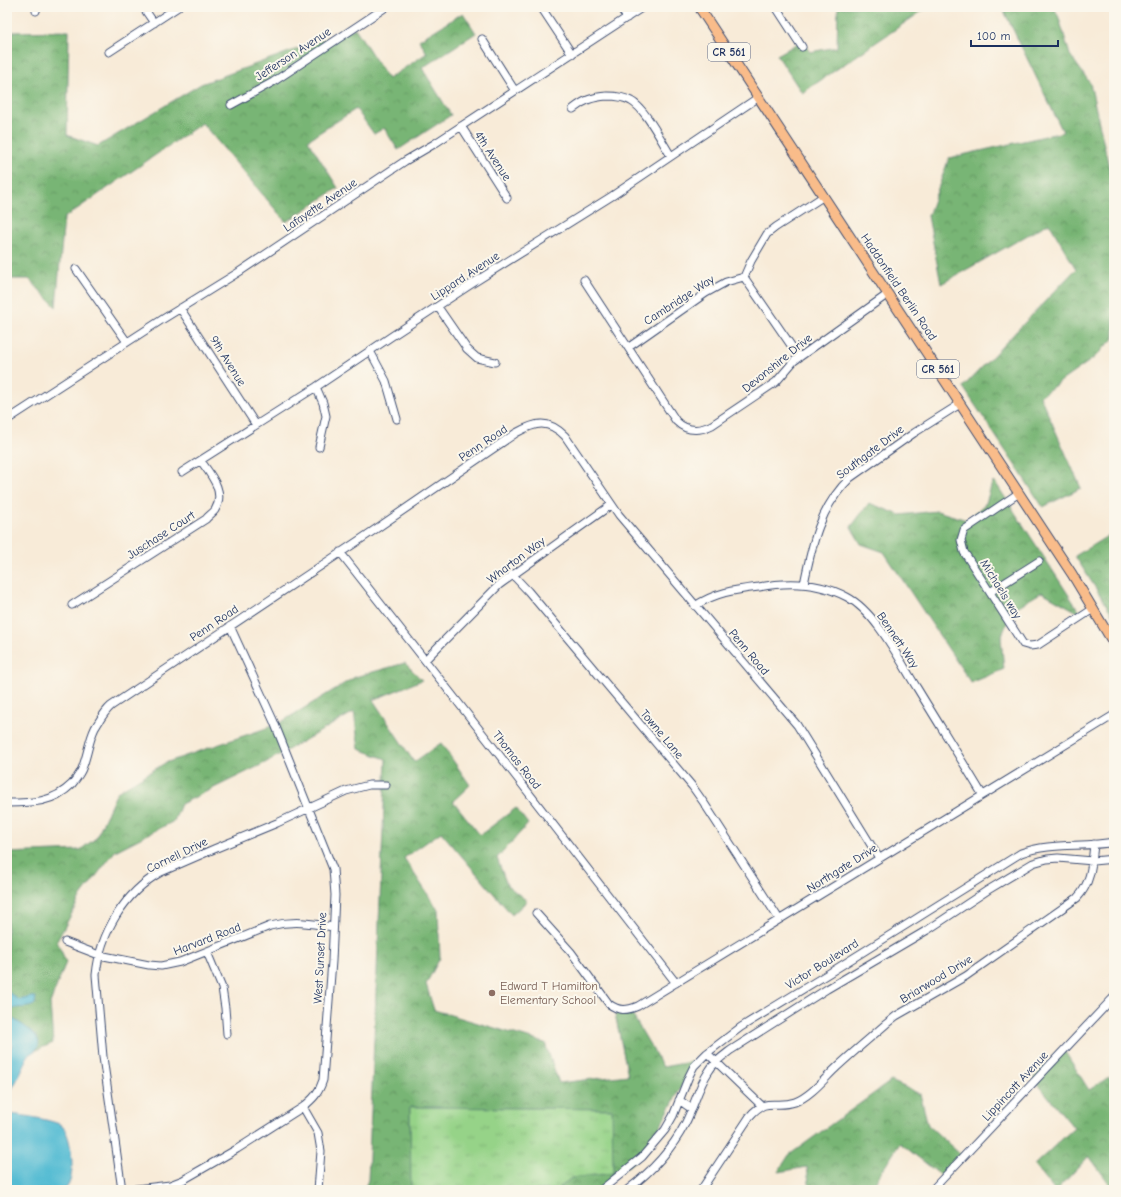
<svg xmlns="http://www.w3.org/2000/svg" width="1121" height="1197" font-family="'Comic Neue',sans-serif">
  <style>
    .forest { fill: url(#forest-crowns); stroke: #4a7269 }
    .park { fill: url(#park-tufts); stroke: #588173 }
    .water { fill: #55bcd3; stroke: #387698 }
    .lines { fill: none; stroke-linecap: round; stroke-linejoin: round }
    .minor-casing { stroke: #3c4b70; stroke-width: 9 }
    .major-casing { stroke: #3c4b70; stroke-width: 11 }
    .minor { stroke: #fff; stroke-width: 7 }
    .major { stroke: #f9bc8a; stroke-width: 9 }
    .education-dot { fill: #8d6e63; stroke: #fbf7ec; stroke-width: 1.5 }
    .labels { text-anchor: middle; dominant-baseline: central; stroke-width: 4; stroke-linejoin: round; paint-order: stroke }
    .shield { fill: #fbf7ec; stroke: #5e6b89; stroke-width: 1 }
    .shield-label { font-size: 11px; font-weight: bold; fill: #1b2f5e }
    .street-label { font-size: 12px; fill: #1b2f5e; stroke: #fbf7ec }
    .education-label { font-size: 12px; fill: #785e54; stroke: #fbf7ec; text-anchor: start }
  </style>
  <defs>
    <pattern id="forest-crowns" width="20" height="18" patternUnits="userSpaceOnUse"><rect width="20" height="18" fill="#78b574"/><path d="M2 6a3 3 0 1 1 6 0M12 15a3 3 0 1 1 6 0" fill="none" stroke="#629462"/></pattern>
    <pattern id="park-tufts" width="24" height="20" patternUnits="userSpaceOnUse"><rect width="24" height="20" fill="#96d388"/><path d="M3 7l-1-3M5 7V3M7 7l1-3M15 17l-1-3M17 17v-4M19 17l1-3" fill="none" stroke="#81b578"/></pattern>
  </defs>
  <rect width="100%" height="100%" fill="#fbf7ec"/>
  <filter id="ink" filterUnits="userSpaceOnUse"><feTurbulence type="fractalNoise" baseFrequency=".025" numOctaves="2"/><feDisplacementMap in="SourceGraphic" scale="8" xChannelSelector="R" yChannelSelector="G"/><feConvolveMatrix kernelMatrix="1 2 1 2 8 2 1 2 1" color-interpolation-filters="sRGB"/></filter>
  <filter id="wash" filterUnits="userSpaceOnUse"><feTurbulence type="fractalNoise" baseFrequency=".012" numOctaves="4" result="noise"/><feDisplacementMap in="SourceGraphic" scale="16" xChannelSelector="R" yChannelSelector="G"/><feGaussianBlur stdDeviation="0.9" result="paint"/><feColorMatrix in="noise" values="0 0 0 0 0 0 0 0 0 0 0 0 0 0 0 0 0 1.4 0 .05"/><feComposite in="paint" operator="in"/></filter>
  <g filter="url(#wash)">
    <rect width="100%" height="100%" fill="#f8ebd8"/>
    <!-- forest -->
    <path class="forest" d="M838,7h90l-126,86 -25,-38 25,-14 8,11 27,-5z
      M1002,7h52l5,11 11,37 20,28 24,106v149l-20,20 -54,38 41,92 -38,19 -80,-120 113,-118 -27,-46 -108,61 -13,-68 21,-58 114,-26z
      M463,13l13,20 -54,35 29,47 -53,35 -14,-22 -10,6 -18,-25 -48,31 30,48 -52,34 -84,-99 -138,95 -8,89 -27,-28h-22v-247l62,-1 -2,104 31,11 103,-62 154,-56 33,51 39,-26 -8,-13z
      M995,482l86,132 -39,-22 -30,18 -11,28 3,31 -33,14 -87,-131 -23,-8 -10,-17 18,-24 31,12 37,-4 30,9 19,-17 6,-20z
      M1114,532v85l-39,-61z
      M405,663l17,17 -49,20 41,62 27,-19 29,42 -17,16 27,34 36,-27 12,16 -31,34 10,27 20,16 -15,14 -71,-83 -37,26 34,52 2,48 -14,26 8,26 111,33 14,40 69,-8 -13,-61 15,-3 33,56 32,-6 -48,90 -49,39h-41l14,-12 42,-5 -2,-64 -201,-2 1,83h-47l4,-10 18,-421 -27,-10 -5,-37 -89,51 -84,41 -7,17 -59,30 -34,45 -24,45 9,21 -16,41 3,40 -19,8 -27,-19v-179l73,-3 16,-12 21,-46 48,-29 113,-39 77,-47z
      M1062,1047l27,43 20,-13 5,10v103l-25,-34 -32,34h-3l-20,-25 40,-37 -41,-50z
      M891,1081l29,13 8,31 33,30 -18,22 -43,-34 -30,47h-60l-3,-23 -29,5 11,-17z"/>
    <!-- park -->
    <path class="park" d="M410,1107l202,2 1,64 -42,5 -14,12h-146z"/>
    <!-- water -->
    <path class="water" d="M7,991l12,9 12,-3h5l-1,7c-8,7 -23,-1 -26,11l1,2c7,5 36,19 27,31 -2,4 -7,5 -10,8 -3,13 -13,29 -20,42v-50l5,-2 -1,-3 -4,-3z
      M7,1114c10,0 46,6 54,11 11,8 15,52 6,62 -1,2 -3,2 -5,3h-55z"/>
  </g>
  <g filter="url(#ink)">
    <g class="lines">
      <defs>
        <path id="minor" d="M143,7l11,16
          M541,7l31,47
          M620,7l7,11
          M776,7l26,40
          M36,11l1,-4
          M482,39l33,52
          M109,52l69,-45
          M231,105l42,-23 113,-75
          M573,109c11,-9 20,-12 34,-13 8,0 17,1 24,5 14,7 31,41 40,55
          M461,126l46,72
          M76,269l51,73
          M744,277l7,-16 16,-27 9,-7 48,-31
          M744,277l55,80
          M584,280l92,141c11,11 24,10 36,4l64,-43 18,-21 94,-67
          M438,307l29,42 10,9 18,4
          M180,308l76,117
          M629,347l77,-54 20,-11 18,-5
          M370,351l16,30 11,38
          M316,387l7,16 3,13 -7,31
          M7,420l156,-101 76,-47 103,-69 63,-42 29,-17 209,-137
          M182,472l134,-85 76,-51 81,-53 139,-87 147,-99
          M1019,493l-55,37 -3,10 3,12 59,92 7,2 8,-1 55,-36
          M340,552l157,200 179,231
          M512,574l16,17 164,195 12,17 75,116
          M804,584c8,-40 16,-77 46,-106l64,-45 46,-29
          M990,592l49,-31
          M72,605l134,-86c2,-3 7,-6 9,-9 11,-18 -4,-35 -14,-49
          M695,606c21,-14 40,-16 64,-19 31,-6 60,-5 88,10 29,15 53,64 70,91 22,36 44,71 65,106
          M425,660l74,-75 112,-80
          M7,803c25,0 46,0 65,-19 5,-6 9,-11 11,-18 5,-13 6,-26 12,-38 5,-8 9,-16 16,-22l256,-171 149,-102c20,-11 32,-14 49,3l54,79 178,210 82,133
          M536,913l35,39 38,52c10,7 17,7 29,2l476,-291
          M65,942l34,13 50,10 12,1 19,-4 90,-36c24,-6 40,-3 63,1
          M207,952l15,36 3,20 2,26
          M707,1053l54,52
          M679,1100l13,9
          M303,1107l15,26 3,18 -3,39
          M122,1190l-19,-133 -7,-82c4,-42 28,-82 65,-103l53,-23 63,-26 69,-32 23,-6h17
          M128,1190l42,-5 13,-5 54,-31 66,-42c10,-8 16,-14 20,-27l9,-119 3,-66 -2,-26 -59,-147 -44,-96
          M601,1190l41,-33 23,-27 8,-14 16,-40 5,-10 13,-13 34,-26 90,-55 190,-119c30,-11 62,-5 93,-11
          M627,1190c24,-18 44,-39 58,-66 9,-17 13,-37 24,-53 5,-9 14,-15 22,-21l96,-61 102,-60 59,-39 45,-27 14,-4 11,-1 35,3 21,-2
          M701,1190l49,-74c17,-20 25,-7 45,-14 16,-6 30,-24 42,-35 16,-15 33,-29 49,-43l10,-8 70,-40 111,-78c14,-14 15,-34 17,-54
          M932,1190l182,-193"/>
        <path id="major" d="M699,7l373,567 42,70"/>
      </defs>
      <!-- minor casing -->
      <use href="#minor" class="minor-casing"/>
      <!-- major casing -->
      <use href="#major" class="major-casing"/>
      <!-- minor -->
      <use href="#minor" class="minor"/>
      <!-- major -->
      <use href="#major" class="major"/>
    </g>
  </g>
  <!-- markers -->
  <circle class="education-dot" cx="492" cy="993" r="4"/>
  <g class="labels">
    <!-- shield labels -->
    <g class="shield">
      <rect x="708" y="43" width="42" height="18" rx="3"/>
      <rect x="917" y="360" width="42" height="18" rx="3"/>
    </g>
    <g class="shield-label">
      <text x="729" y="52">CR 561</text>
      <text x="938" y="369">CR 561</text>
    </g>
    <!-- street labels -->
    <g class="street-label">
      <text transform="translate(293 54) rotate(-33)">Jefferson Avenue</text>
      <text transform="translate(493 156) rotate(57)">4th Avenue</text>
      <text transform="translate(320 205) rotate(-34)">Lafayette Avenue</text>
      <text transform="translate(465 276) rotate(-33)">Lippard Avenue</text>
      <text transform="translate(899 287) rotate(56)">Haddonfield Berlin Road</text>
      <text transform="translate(679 300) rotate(-33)">Cambridge Way</text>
      <text transform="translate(228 361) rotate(58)">9th Avenue</text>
      <text transform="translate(777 363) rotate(-39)">Devonshire Drive</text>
      <text transform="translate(483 443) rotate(-34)">Penn Road</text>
      <text transform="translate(870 452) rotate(-37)">Southgate Drive</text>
      <text transform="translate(161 535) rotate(-33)">Juschase Court</text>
      <text transform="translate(516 560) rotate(-37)">Wharton Way</text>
      <text transform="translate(1001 589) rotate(58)">Michaels way</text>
      <text transform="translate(214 623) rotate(-34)">Penn Road</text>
      <text transform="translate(898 640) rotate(56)">Bennett Way</text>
      <text transform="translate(749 652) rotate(50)">Penn Road</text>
      <text transform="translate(662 734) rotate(50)">Towne Lane</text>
      <text transform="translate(517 760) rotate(52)">Thomas Road</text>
      <text transform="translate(177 855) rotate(-26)">Cornell Drive</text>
      <text transform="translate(842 868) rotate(-32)">Northgate Drive</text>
      <text transform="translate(207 939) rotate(-21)">Harvard Road</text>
      <text transform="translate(320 958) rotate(-87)">West Sunset Drive</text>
      <text transform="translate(822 964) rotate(-32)">Victor Boulevard</text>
      <text transform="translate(936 979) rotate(-31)">Briarwood Drive</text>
      <text transform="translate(1015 1086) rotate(-47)">Lippincott Avenue</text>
    </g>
    <!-- education labels -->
    <g class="education-label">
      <text x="500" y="986">Edward T Hamilton<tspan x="500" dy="14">Elementary School</tspan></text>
    </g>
  </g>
  <!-- margin -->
  <rect width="1121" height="1197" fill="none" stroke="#fbf7ec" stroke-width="24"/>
  <!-- scale -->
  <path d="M971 40v6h87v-6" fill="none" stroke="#1b2f5e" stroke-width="2"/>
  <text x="977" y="40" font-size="12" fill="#1b2f5e" stroke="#fbf7ec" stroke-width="3" paint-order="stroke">100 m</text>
</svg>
